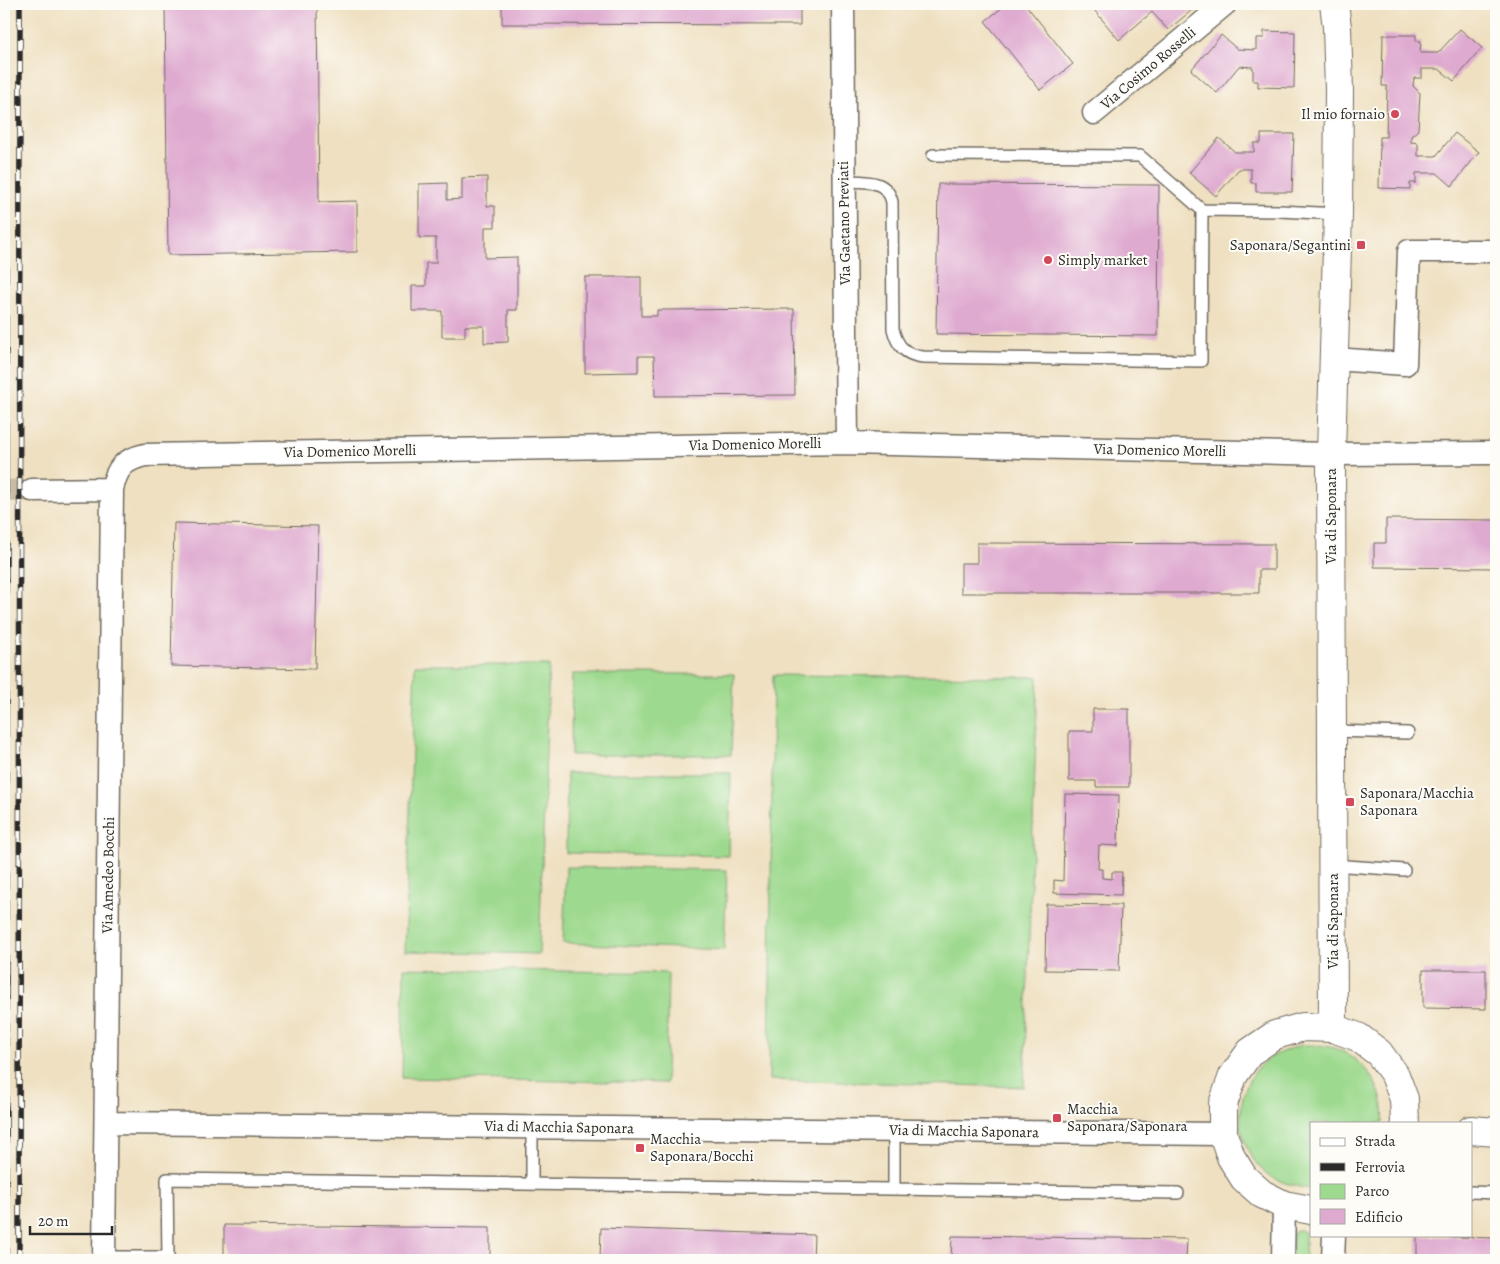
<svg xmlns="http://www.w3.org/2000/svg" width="1500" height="1264" font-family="Alegreya,serif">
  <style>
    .green { fill: #9dd98e; stroke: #64825c }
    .building { fill: #dfaad0 }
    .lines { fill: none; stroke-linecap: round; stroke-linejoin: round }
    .minor-tunnel { stroke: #c8bca3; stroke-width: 22; stroke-dasharray: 22 11; stroke-linecap: butt }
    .service-casing { stroke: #706a60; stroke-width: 14 }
    .minor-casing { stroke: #706a60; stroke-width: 25 }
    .tertiary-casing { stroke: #706a60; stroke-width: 30 }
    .service { stroke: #fff; stroke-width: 11 }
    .minor { stroke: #fff; stroke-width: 22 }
    .tertiary { stroke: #fff; stroke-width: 28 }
    .rail-casing { stroke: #2b2b2b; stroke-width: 5.5 }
    .rail { stroke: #fdfcf7; stroke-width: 4; stroke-dasharray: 11; stroke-linecap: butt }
    .poi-dot { fill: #d1495b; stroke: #fdfcf7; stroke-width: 2 }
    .labels { text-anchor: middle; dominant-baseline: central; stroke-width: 4; stroke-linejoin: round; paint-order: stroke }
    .street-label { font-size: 15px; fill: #2b2b2b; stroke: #fdfcf7 }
    .poi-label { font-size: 15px; fill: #2b2b2b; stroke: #fdfcf7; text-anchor: start }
  </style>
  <rect width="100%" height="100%" fill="#fdfcf7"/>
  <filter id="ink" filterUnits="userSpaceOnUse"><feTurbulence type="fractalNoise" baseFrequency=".02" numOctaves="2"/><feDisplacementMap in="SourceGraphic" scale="10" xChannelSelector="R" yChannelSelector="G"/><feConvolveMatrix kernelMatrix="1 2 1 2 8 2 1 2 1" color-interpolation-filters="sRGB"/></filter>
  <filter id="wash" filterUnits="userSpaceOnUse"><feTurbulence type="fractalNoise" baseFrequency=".0096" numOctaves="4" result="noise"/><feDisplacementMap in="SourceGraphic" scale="20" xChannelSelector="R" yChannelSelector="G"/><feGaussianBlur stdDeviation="1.12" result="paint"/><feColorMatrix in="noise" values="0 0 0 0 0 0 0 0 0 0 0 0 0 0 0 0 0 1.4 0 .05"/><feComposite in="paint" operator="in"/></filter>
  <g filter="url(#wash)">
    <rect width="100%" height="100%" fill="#efe0c1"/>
    <!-- green -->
    <path class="green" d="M415,665h134l-10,289 -134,-3z
      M572,674h162l-3,81h-160z
      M773,675l265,2 -14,410 -255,-7z
      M567,773h164l-2,83 -163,-3z
      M566,867l161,3 -3,80 -161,-7z
      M404,968l264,5 -2,110 -264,-5z
      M1302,1045c7,0 16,0 23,1 34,5 63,42 58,77h-72v66h-1c-16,-3 -30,-6 -43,-15 -32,-25 -35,-76 -9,-106 12,-13 28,-18 44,-23z
      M1297,1230h3l5,3v27h-13l1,-27z"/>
    <g id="blocks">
      <!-- building -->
      <path class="building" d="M165,4h152l2,198 38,-1v51l-189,3z
        M502,4h298v21l-298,-1z
        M1007,4h18l48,60 -33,26 -55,-69z
        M1091,4h108l-31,26 -16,-18 -33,28 -29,-35z
        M1460,29l22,19 -28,33 -15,-12h-17v9h-8l-1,8 7,7 -2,37 -7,6v6l7,1v13h18l19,-23 24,19 -27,34 -15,-13h-21v10h-6v6l-31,-1 1,-51h6l1,-51h-5l1,-51h33v6h5l-1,12h18z
        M1264,31l31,1 -1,56 -36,-1v-6h-5v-14l-14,-1 -22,27 -26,-23 30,-35 16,14 19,1v-12h8z
        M1261,134h33l-2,58h-36v-9h-5v-14h-12l-23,27 -27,-23 30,-35 16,14h19v-9h7z
        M487,177v29h8v21h-10v31l32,-1v53h-9v32l-24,1v-17h-19v11h-23v-26h-30v-25h14v-23h10v-25h-17v-54l28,-1v17l15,-1v-21z
        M938,184l221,1 -1,151 -222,-2z
        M585,277h56v39h16v-6l137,-1 1,86 -140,1 -1,-40h-16v16l-53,1z
        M1386,519l110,1v48l-122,-1v-24h12z
        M174,523l144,3 -3,143 -144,-3z
        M977,543l297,1v26h-15v23h-298v-30h16z
        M1093,709h36v78h-33v-6h-27v-50h24z
        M1065,794l54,1 -1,51 -19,-1 -1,24h4v9l10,1v-7h10l-1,23 -67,-2v-13l9,1z
        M1046,904l75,1 -2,66 -74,-1z
        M1423,970h63v39l-63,-1z
        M224,1225l266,3v32h-266z
        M601,1228l213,7 -1,25h-213z
        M952,1236l235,3 -1,21h-235z
        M1417,1236l79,2v22h-79z"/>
    </g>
  </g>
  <g filter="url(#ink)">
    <use href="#blocks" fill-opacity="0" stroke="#706a60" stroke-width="1"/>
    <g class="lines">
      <!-- minor-tunnel -->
      <path class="minor-tunnel" d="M4,491l28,-1"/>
      <defs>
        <path id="service" d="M933,155l207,1 62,54
          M844,181c19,1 43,-3 48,21l1,127c4,17 12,26 30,28l278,4 1,-151 78,1 58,3
          M1332,731l76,2
          M1332,865l72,5
          M532,1127v57
          M894,1130v59
          M1471,1192l25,1
          M104,1257h64
          M168,1260l-1,-81 1011,14"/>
        <path id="minor" d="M843,4l4,439
          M1094,113l131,-109
          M1334,359l71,5 4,-113h87
          M32,490l80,-1
          M106,1123l1117,11
          M104,1260l8,-771c5,-21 11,-29 33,-34l702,-12 484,11 165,-1
          M1283,1260l1,-55
          M1333,1260l1,-25"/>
        <path id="tertiary" d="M1333,1028l-2,-574 7,-240 1,-124 -2,-63 -3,-23
          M1471,1130l25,2
          M1311,1210l-27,-5 -22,-11 -18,-16 -13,-21 -8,-23v-30l10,-28 17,-24 25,-17 28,-8 30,1 25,9 21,16 16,22 9,24 1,24"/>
      </defs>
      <!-- service casing -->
      <use href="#service" class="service-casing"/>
      <!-- minor casing -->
      <use href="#minor" class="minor-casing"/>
      <!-- tertiary casing -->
      <use href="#tertiary" class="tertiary-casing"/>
      <!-- service -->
      <use href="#service" class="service"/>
      <!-- minor -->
      <use href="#minor" class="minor"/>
      <!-- tertiary -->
      <use href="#tertiary" class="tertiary"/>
      <defs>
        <path id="rail" d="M6,1260v-1256
          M19,1260l1,-1256"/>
      </defs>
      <!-- rail casing -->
      <use href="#rail" class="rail-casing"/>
      <!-- rail -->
      <use href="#rail" class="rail"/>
    </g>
  </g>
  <!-- markers -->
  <g class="poi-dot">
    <circle cx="1395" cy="114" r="5"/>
    <rect x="1356" y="240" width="10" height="10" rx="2.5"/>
    <circle cx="1048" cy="260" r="5"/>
    <rect x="1345" y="797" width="10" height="10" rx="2.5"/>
    <rect x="1052" y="1113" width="10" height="10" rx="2.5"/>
    <rect x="635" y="1143" width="10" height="10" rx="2.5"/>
  </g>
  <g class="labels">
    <!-- street labels -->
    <g class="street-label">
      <text transform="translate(1148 68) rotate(-40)">Via Cosimo Rosselli</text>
      <text transform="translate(844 223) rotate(-91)">Via Gaetano Previati</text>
      <text transform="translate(755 444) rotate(-1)">Via Domenico Morelli</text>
      <text transform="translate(1160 450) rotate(1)">Via Domenico Morelli</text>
      <text transform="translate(350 451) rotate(-1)">Via Domenico Morelli</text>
      <text transform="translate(1331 516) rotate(-90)">Via di Saponara</text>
      <text transform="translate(108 875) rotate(-89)">Via Amedeo Bocchi</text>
      <text transform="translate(1333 921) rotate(-90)">Via di Saponara</text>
      <text transform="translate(559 1127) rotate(1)">Via di Macchia Saponara</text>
      <text transform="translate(964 1131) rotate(1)">Via di Macchia Saponara</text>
    </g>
    <!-- poi labels -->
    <g class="poi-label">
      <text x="1385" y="114" text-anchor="end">Il mio fornaio</text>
      <text x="1351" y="245" text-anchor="end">Saponara/Segantini</text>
      <text x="1058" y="260">Simply market</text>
      <text x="1360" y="793">Saponara/Macchia<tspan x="1360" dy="17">Saponara</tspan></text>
      <text x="1067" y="1109">Macchia<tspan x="1067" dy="17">Saponara/Saponara</tspan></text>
      <text x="650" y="1139">Macchia<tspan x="650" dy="17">Saponara/Bocchi</tspan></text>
    </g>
  </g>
  <!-- margin -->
  <rect width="1500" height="1264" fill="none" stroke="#fdfcf7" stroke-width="20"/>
  <!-- legend -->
  <rect x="1310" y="1122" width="162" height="115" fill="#fdfcf7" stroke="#a9a8a5"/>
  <rect x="1320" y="1138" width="25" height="8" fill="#ffffff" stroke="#a9a8a5"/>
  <text x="1355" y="1146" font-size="15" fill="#2b2b2b">Strada</text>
  <rect x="1320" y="1163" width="25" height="8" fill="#2b2b2b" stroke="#a9a8a5"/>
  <text x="1355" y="1172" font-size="15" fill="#2b2b2b">Ferrovia</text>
  <rect x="1320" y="1184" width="25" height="15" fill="#9dd98e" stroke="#a9a8a5"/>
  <text x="1355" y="1196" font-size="15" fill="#2b2b2b">Parco</text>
  <rect x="1320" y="1209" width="25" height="15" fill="#dfaad0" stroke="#a9a8a5"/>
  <text x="1355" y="1222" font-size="15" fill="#2b2b2b">Edificio</text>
  <!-- scale -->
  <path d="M30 1226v8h82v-8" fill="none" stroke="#2b2b2b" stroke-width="2.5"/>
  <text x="38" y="1226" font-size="15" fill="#2b2b2b" stroke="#fdfcf7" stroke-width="4" paint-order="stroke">20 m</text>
</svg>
